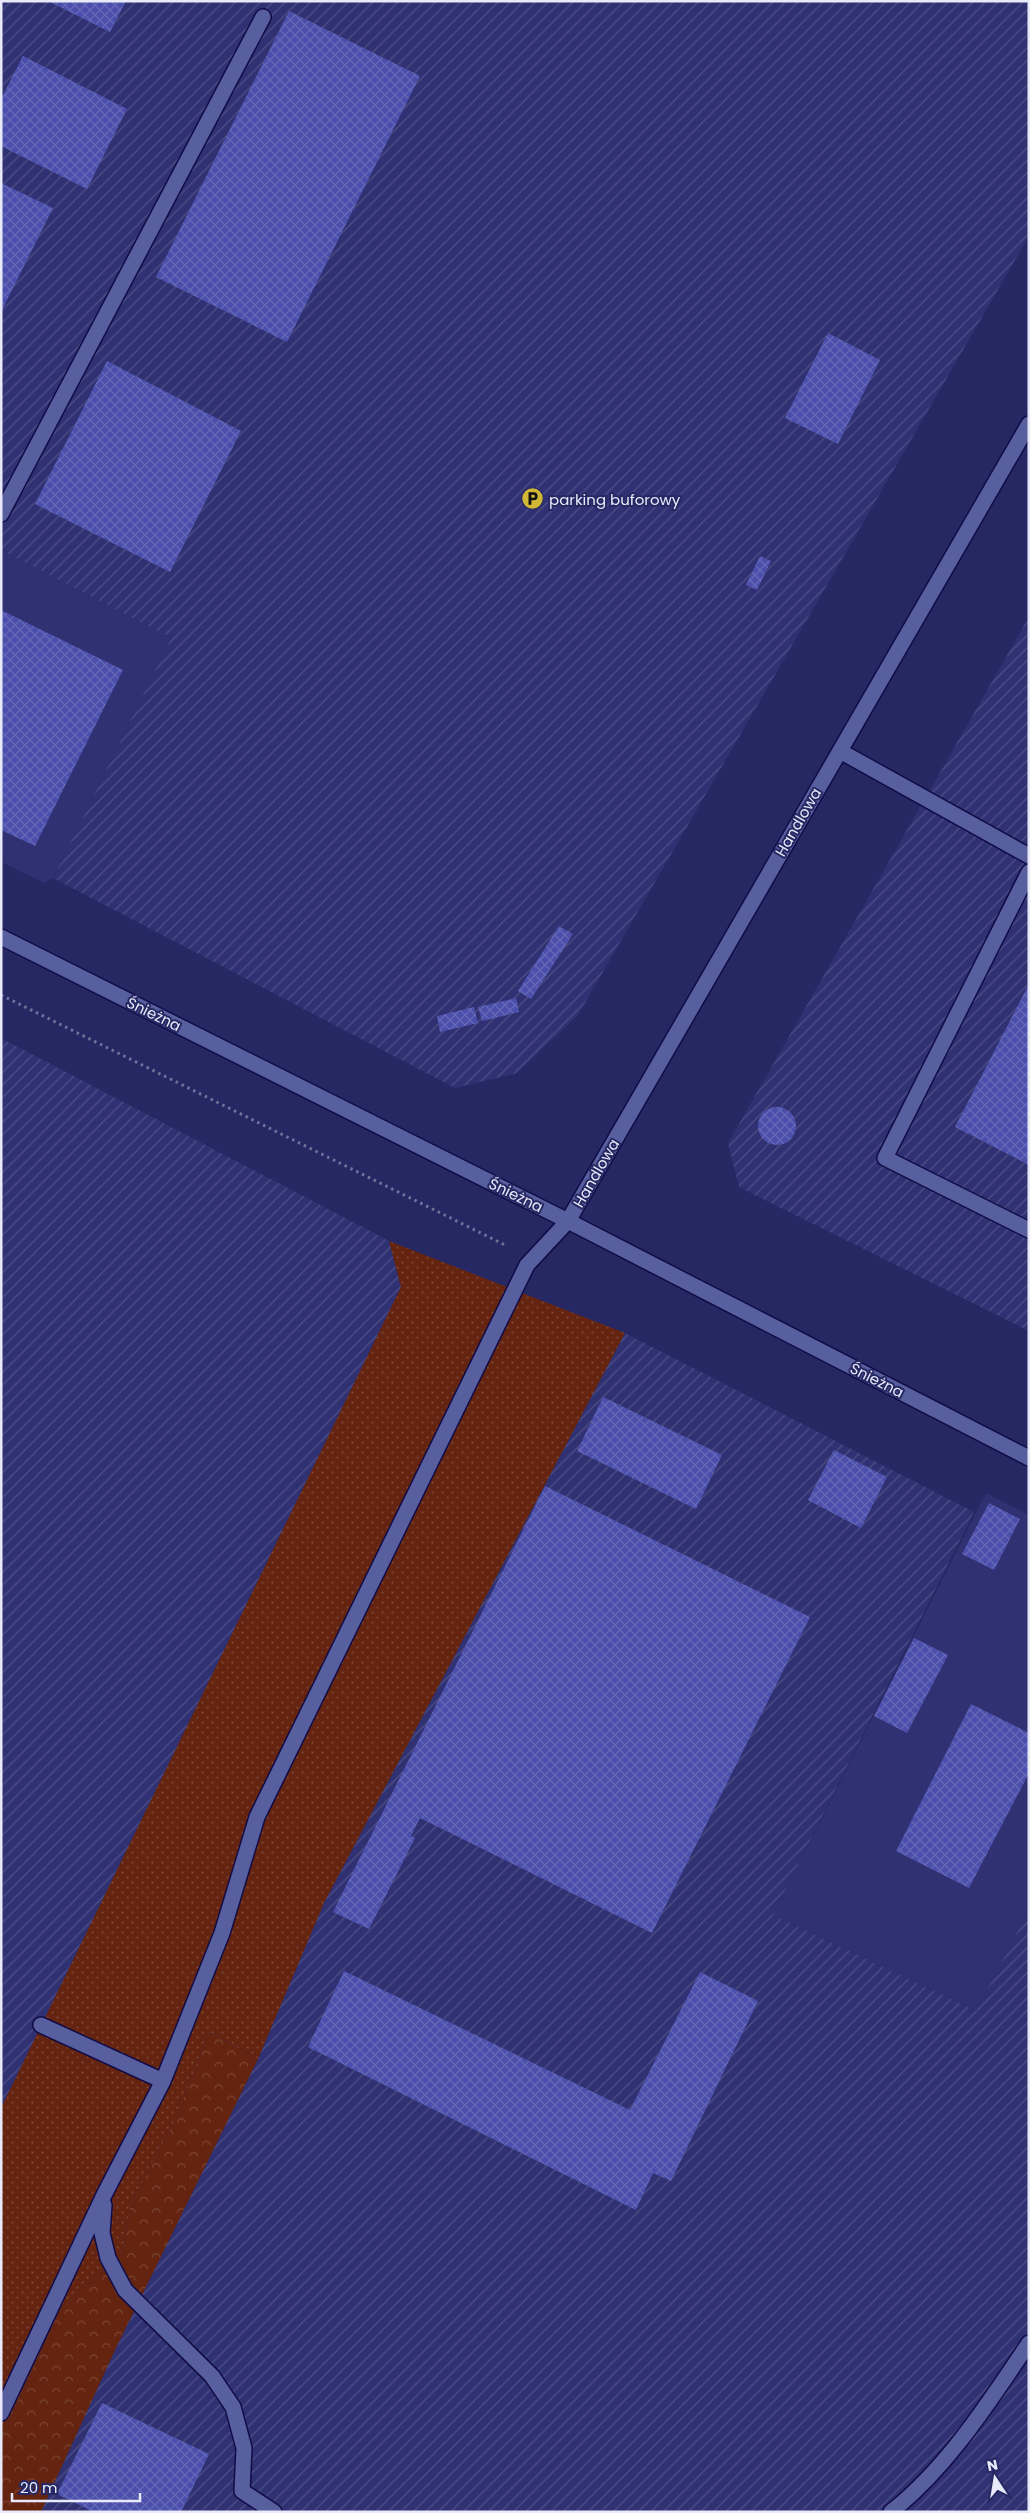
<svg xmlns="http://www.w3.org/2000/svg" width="1030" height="2513" font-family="Poppins,sans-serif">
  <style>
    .built { fill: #303172 }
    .industrial { fill: url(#industrial-furrows) }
    .grass { fill: url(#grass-dots) }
    .forest { fill: url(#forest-crowns) }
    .building { fill: url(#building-cross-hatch) }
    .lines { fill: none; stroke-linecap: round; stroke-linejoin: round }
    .lane-casing { stroke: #110c46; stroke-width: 18 }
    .street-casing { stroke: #110c46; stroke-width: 18 }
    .secondary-casing { stroke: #110c46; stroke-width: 18 }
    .path { stroke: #70729c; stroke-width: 3; stroke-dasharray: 2.5 4; stroke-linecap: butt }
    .lane { stroke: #585f9f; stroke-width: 15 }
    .street { stroke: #585f9f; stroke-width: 15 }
    .secondary { stroke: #585f9f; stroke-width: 15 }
    .labels { text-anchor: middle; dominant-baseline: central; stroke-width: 4; stroke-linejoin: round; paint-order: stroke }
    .poi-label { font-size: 15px; fill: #e8eaf9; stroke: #262863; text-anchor: start }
    .street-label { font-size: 15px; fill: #e8eaf9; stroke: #262863 }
  </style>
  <defs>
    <pattern id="industrial-furrows" width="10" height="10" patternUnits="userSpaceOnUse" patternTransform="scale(1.25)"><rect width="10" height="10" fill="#303172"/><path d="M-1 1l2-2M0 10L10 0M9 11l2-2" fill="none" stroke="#4e4f87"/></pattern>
    <pattern id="grass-dots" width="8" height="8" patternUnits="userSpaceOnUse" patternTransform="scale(1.25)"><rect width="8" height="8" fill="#652410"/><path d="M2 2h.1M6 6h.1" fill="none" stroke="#7b4434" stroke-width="1.8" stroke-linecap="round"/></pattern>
    <pattern id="forest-crowns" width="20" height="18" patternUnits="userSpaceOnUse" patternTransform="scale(1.25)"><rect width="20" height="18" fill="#652410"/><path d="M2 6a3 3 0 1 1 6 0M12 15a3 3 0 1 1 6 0" fill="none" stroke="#7b4434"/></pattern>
    <pattern id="building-cross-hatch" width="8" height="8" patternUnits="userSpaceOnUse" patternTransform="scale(1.25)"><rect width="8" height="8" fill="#4b4fab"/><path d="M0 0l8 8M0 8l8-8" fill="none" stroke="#6568b7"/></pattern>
  </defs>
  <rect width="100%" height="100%" fill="#262863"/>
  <!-- built -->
  <path class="built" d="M1,550l170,88 -118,240 -9,5 -43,-21z
    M986,1493l43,22v394l-53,102 -203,-96z"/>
  <!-- industrial -->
  <path class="industrial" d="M1,1h1028v235l-451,779 -61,58 -62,15 -402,-210 118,-240 -170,-88z
    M1029,617v714l-290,-144 -11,-44z
    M1,1038l388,203 12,46 -400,821z
    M625,1333l349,179 -201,403 203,96 53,-102v603h-988l74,-162 143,-291 66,-156z"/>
  <!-- grass -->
  <path class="grass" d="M389,1241l236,92 -301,570 -66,156 -49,-27 -33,86 -45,86 -9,49 -62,56 -59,130v-331l400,-821z"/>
  <!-- forest -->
  <path class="forest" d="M209,2032l49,27 -143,291 -74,162h-40v-73l59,-130 62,-56 9,-49 45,-86z"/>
  <!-- building -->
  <path class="building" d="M48,1h78l-16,31z
    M289,11l131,65 -133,266 -131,-65z
    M23,56l104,53 -40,80 -86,-43v-47z
    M1,183l52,25 -52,104z
    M828,333l52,27 -42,84 -53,-26z
    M107,361l134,70 -71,141 -135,-68z
    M760,556l11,5 -14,29 -11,-5z
    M1,610l122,60 -88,176 -34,-16z
    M559,926l14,8 -42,65 -13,-8z
    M1029,984v181l-74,-38z
    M516,998l3,14 -37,9 -4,-14z
    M474,1007l4,16 -38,9 -3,-16z
    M758 1126a19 19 0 1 1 38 0a19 19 0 1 1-38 0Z
    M603,1397l119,58 -26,54 -119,-58z
    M834,1450l53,27 -26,51 -53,-28z
    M545,1486l265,131 -158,316 -232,-115 -9,18 4,2 -46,91 -36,-17z
    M989,1503l31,16 -26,51 -32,-16z
    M914,1638l34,17 -41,78 -33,-17z
    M971,1704l58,29v40l-60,115 -73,-37z
    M344,1971l286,139 70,-138 58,29 -87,180 -18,-8 -17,37 -328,-163z
    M102,2403l107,51 -28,58h-87l-37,-18z"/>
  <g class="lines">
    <defs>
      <path id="lane" d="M1,514l262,-497
        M840,751l189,105
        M1029,872l-144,286 144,72
        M41,2025l122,56
        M104,2205l-2,28 6,25 17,32 87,86 21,31 11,41 -2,43 32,21
        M1,2413l103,-218 59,-114 59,-148 35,-116 270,-552 41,-44
        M891,2512c57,-45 98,-110 138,-169"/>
      <path id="street" d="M568,1221l461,237"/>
      <path id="secondary" d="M1,937l567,284 461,-797"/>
    </defs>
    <!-- lane casing -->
    <use href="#lane" class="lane-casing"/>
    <!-- street casing -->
    <use href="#street" class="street-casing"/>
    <!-- secondary casing -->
    <use href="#secondary" class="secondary-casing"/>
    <!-- path -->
    <path class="path" d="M1,995l504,250"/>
    <!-- lane -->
    <use href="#lane" class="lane"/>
    <!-- street -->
    <use href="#street" class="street"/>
    <!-- secondary -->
    <use href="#secondary" class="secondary"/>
  </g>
  <!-- icons -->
  <defs>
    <symbol id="parking-disc" viewBox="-11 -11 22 22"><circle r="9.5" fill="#d1b736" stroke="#262863"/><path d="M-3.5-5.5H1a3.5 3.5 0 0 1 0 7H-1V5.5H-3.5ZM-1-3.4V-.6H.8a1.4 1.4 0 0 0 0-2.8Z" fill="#111"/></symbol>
  </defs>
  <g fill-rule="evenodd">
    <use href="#parking-disc" x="520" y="486" width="25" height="25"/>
  </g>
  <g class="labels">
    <!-- poi labels -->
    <g class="poi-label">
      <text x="549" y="499">parking buforowy</text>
    </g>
    <!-- street labels -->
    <g class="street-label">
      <text transform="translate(798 822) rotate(-60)">Handlowa</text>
      <text transform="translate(154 1014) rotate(26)">Śnieżna</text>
      <text transform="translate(596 1173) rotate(-60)">Handlowa</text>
      <text transform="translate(516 1195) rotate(26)">Śnieżna</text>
      <text transform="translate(877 1380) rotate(27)">Śnieżna</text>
    </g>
  </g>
  <!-- border -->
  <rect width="1030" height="2513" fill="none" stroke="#e8eaf9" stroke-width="5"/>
  <!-- north arrow -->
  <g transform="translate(995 2478) rotate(348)" stroke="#262863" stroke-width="4" paint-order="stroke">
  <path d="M0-4L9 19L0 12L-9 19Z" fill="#e8eaf9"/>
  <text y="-8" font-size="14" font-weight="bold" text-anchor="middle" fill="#e8eaf9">N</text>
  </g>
  <!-- scale -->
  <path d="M12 2493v8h128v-8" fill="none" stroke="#e8eaf9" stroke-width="2.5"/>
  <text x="20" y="2493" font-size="15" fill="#e8eaf9" stroke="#262863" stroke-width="4" paint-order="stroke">20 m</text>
</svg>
